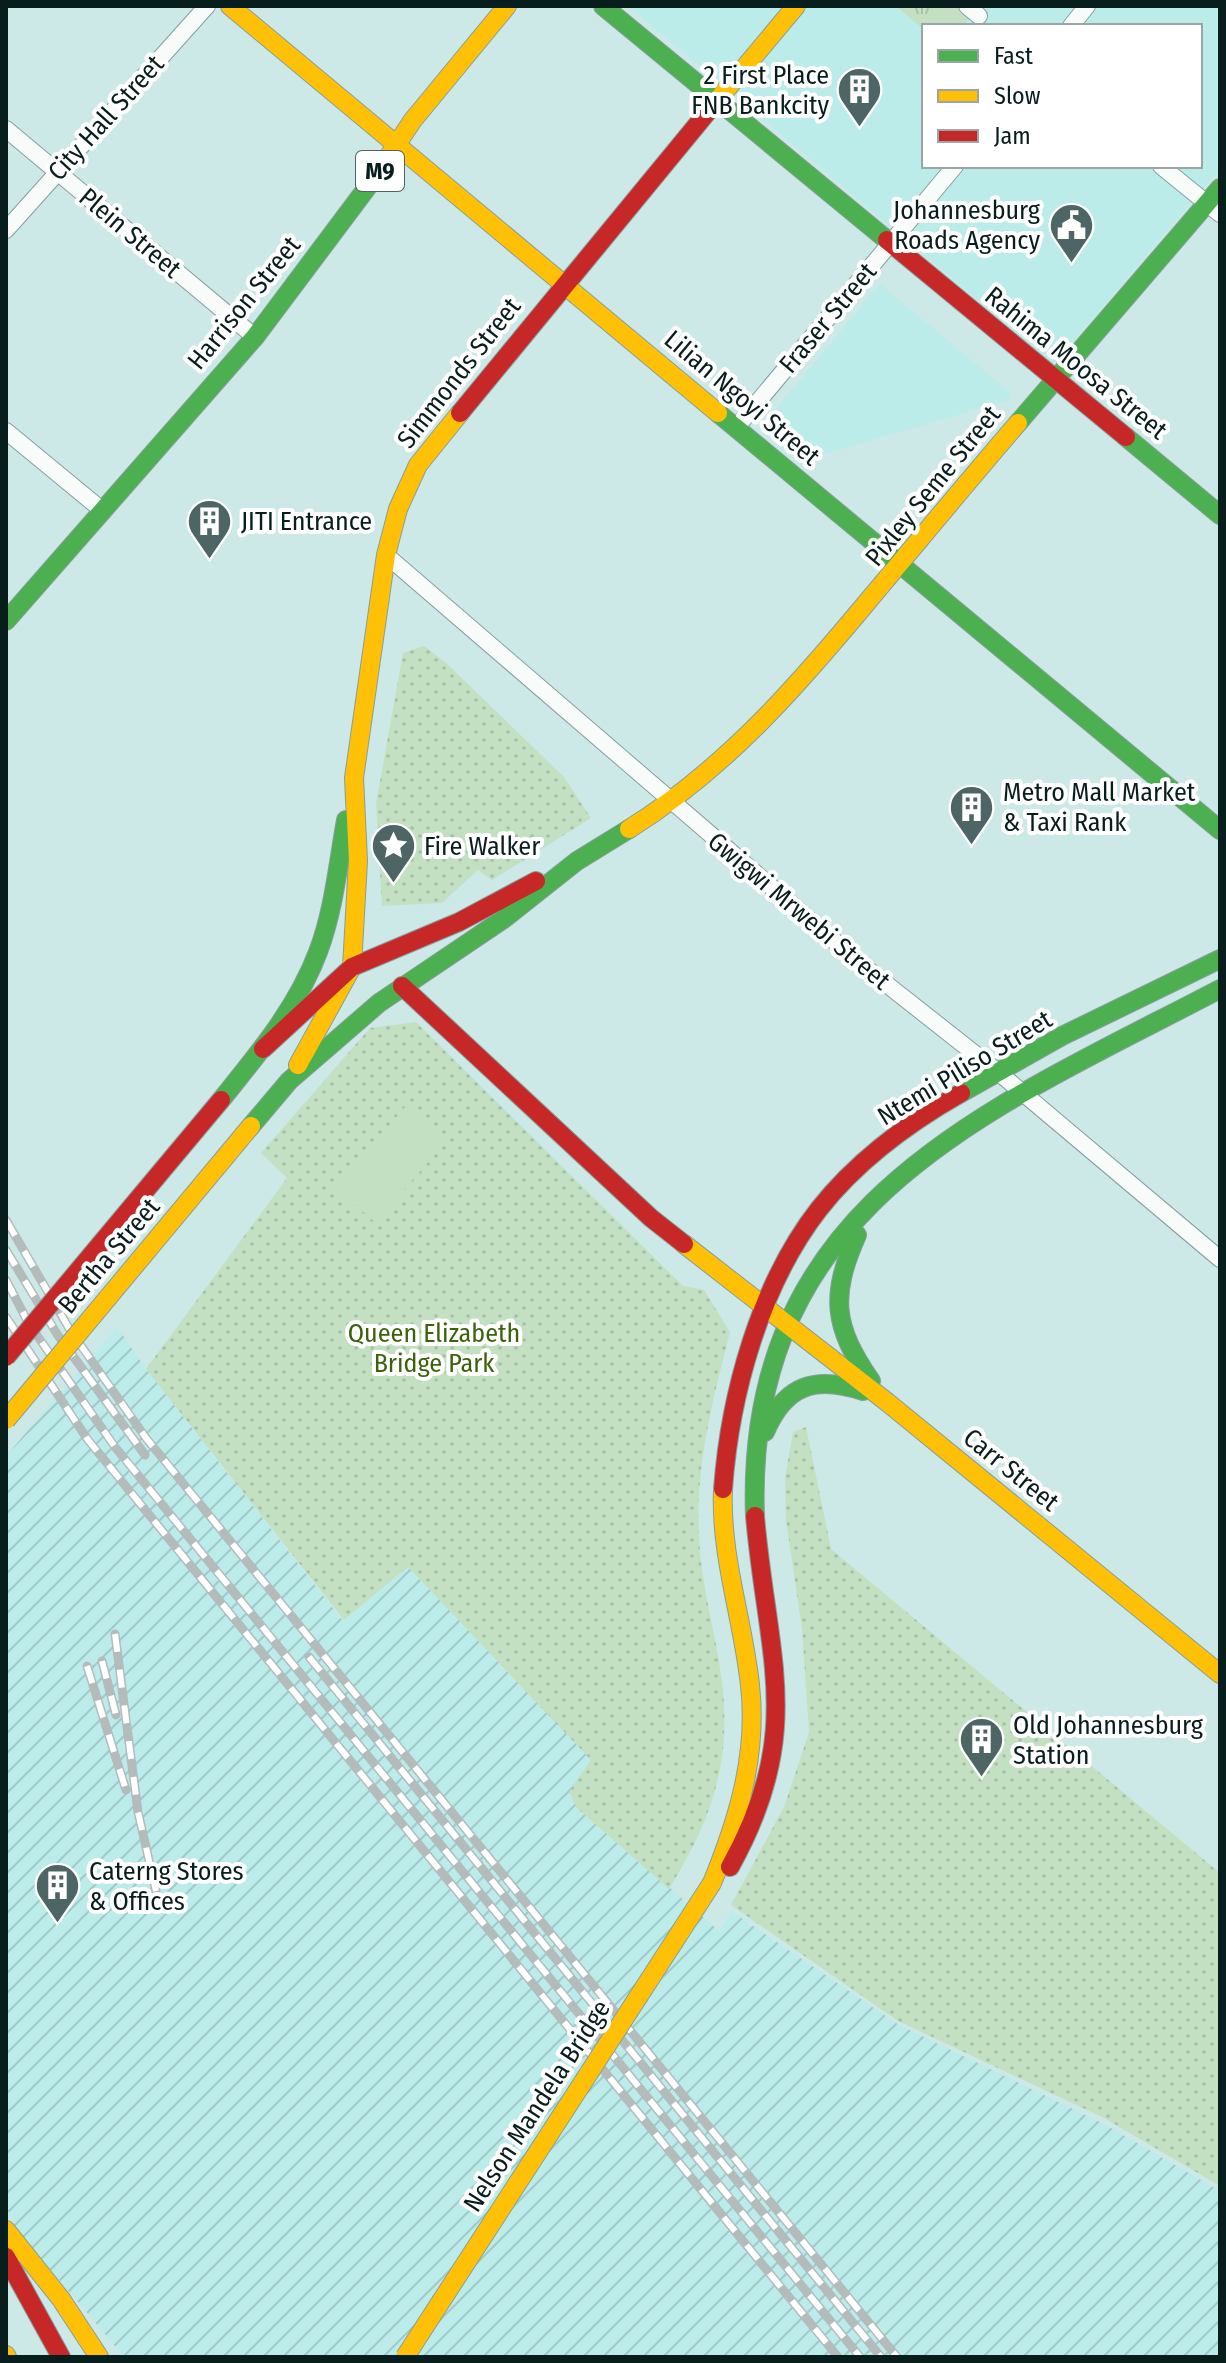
<svg xmlns="http://www.w3.org/2000/svg" width="1226" height="2363" font-family="'Fira Sans Condensed',sans-serif">
  <style>
    .built { fill: #bcecea; fill-rule: evenodd }
    .industrial { fill: url(#industrial-furrows) }
    .grass { fill: url(#grass-tufts) }
    .park { fill: url(#park-dots) }
    .garden { fill: #c3e1c2 }
    .lines { fill: none; stroke-linecap: round; stroke-linejoin: round }
    .street-casing { stroke: #889e9d; stroke-width: 18 }
    .fast-casing { stroke: #889e9d; stroke-width: 20 }
    .slow-casing { stroke: #889e9d; stroke-width: 20 }
    .jam-casing { stroke: #889e9d; stroke-width: 20 }
    .street { stroke: #f7fcfb; stroke-width: 16 }
    .fast { stroke: #4caf50; stroke-width: 18 }
    .slow { stroke: #ffc107; stroke-width: 18 }
    .jam { stroke: #c62828; stroke-width: 18 }
    .rail-casing { stroke: #b3bbbb; stroke-width: 9 }
    .rail { stroke: #fff; stroke-width: 6; stroke-dasharray: 18; stroke-linecap: butt }
    .slow-bridge-casing { stroke: #889e9d; stroke-width: 20; stroke-linecap: butt }
    .jam-bridge-casing { stroke: #889e9d; stroke-width: 20; stroke-linecap: butt }
    .slow-bridge { stroke: #ffc107; stroke-width: 18 }
    .jam-bridge { stroke: #c62828; stroke-width: 18 }
    .labels { text-anchor: middle; dominant-baseline: central; stroke-width: 8; stroke-linejoin: round; paint-order: stroke }
    .shield { fill: #fff; stroke: #526261; stroke-width: 2 }
    .shield-label { font-size: 24px; font-weight: bold; fill: #081e1d }
    .poi-label { font-size: 26px; fill: #081e1d; stroke: #fff; text-anchor: start }
    .street-label { font-size: 26px; fill: #081e1d; stroke: #fff }
    .park-label { font-size: 26px; fill: #3c630c; stroke: #fff }
  </style>
  <defs>
    <pattern id="industrial-furrows" width="10" height="10" patternUnits="userSpaceOnUse" patternTransform="scale(2)"><rect width="10" height="10" fill="#bcecea"/><path d="M-1 1l2-2M0 10L10 0M9 11l2-2" fill="none" stroke="#a0cac8"/></pattern>
    <pattern id="grass-tufts" width="24" height="20" patternUnits="userSpaceOnUse" patternTransform="scale(2)"><rect width="24" height="20" fill="#c3e1c2"/><path d="M3 7l-1-3M5 7V3M7 7l1-3M15 17l-1-3M17 17v-4M19 17l1-3" fill="none" stroke="#a6c1a6"/></pattern>
    <pattern id="park-dots" width="8" height="8" patternUnits="userSpaceOnUse" patternTransform="scale(2)"><rect width="8" height="8" fill="#c3e1c2"/><path d="M2 2h.1M6 6h.1" fill="none" stroke="#a6c1a6" stroke-width="1.8" stroke-linecap="round"/></pattern>
  </defs>
  <rect width="100%" height="100%" fill="#cce8e7"/>
  <!-- built -->
  <path class="built" d="M628,6h592v163l-166,195zM924,26h276v140h-276z
    M880,284l130,108 -1,8 -188,55 -50,-40z"/>
  <!-- industrial -->
  <path class="industrial" d="M117,1327l29,42 197,252 65,-54 184,192 -22,34 6,12 143,126 12,-20 168,114 205,99 116,67v166h-1096l-109,-130 -9,-21v-750z"/>
  <!-- grass -->
  <path class="grass" d="M896,6h83l-16,20h-39v4z"/>
  <!-- park -->
  <path class="park" d="M424,646l21,16 119,115 27,41 -99,62 -14,-10 -36,33 -60,3 -6,-102 27,-151z
    M416,1022l267,264 21,4 26,42c-17,67 -35,135 -31,205 2,49 17,96 23,145 10,81 -11,139 -53,207l-92,-81 -8,-16 22,-32 -183,-193 -64,53 -198,-251 141,-191 -26,-25 109,-125z
    M806,1427l25,122 389,324v313l-116,-68 -206,-97 -167,-116 53,-98 25,-75 -7,-103 -16,-109 -1,-42 8,-46z"/>
  <!-- garden -->
  <path class="garden" d="M406,1106l40,35 -70,82 -41,-35z"/>
  <g class="lines">
    <defs>
      <path id="street" d="M967,6l12,10
        M1071,26l16,-20
        M6,129l249,208
        M1161,166l59,48
        M6,230l201,-224
        M736,428l219,-262
        M6,431l97,80
        M386,555l475,409 137,108 222,187"/>
      <path id="fast" d="M603,6l284,234
        M718,413l502,417
        M1018,423l202,-235
        M1126,437l94,78
        M6,621l249,-284 117,-156
        M961,1093l101,-57 158,-77
        M221,1100c37,-46 76,-92 97,-148 16,-42 20,-88 28,-132
        M251,1126l38,-45 90,-78 126,-85 72,-57 52,-32
        M857,1235c-27,61 -24,91 14,146
        M765,1432c20,-47 50,-57 98,-41
        M755,1516c-11,-313 232,-405 465,-527"/>
      <path id="slow" d="M230,6l488,407
        M710,109l86,-103
        M372,181l41,-61 94,-114
        M629,829c98,-61 171,-146 244,-234 48,-57 96,-115 145,-172
        M298,1065l54,-98 6,-106 -4,-83 32,-223 12,-46 20,-44 42,-52
        M684,1244l203,158 333,272
        M712,1883c26,-63 46,-129 38,-198 -7,-66 -30,-129 -27,-196
        M6,2230l55,69 38,58
        M6,2355l1,2"/>
      <path id="jam" d="M887,240l239,197
        M460,413l250,-304
        M402,986l249,232 33,26
        M263,1049l89,-82 107,-45 77,-41
        M723,1489c7,-95 37,-204 96,-280 37,-47 91,-87 142,-116
        M730,1867c76,-136 37,-210 25,-351
        M6,2257l55,100"/>
    </defs>
    <!-- street casing -->
    <use href="#street" class="street-casing"/>
    <!-- fast casing -->
    <use href="#fast" class="fast-casing"/>
    <!-- slow casing -->
    <use href="#slow" class="slow-casing"/>
    <!-- jam casing -->
    <use href="#jam" class="jam-casing"/>
    <!-- street -->
    <use href="#street" class="street"/>
    <!-- fast -->
    <use href="#fast" class="fast"/>
    <!-- slow -->
    <use href="#slow" class="slow"/>
    <!-- jam -->
    <use href="#jam" class="jam"/>
    <defs>
      <path id="rail" d="M6,1220l64,110 76,108 751,919
        M6,1250l51,84 88,121
        M6,1280l23,44 86,123 745,910
        M6,1317l82,123 750,917
        M115,1634l23,178 18,79
        M309,1657l572,700
        M102,1661l14,54
        M87,1666l39,124"/>
    </defs>
    <!-- rail casing -->
    <use href="#rail" class="rail-casing"/>
    <!-- rail -->
    <use href="#rail" class="rail"/>
    <defs>
      <path id="slow-bridge" d="M6,1420l245,-294
        M405,2357l307,-474"/>
      <path id="jam-bridge" d="M6,1357l215,-257"/>
    </defs>
    <!-- slow-bridge casing -->
    <use href="#slow-bridge" class="slow-bridge-casing"/>
    <!-- jam-bridge casing -->
    <use href="#jam-bridge" class="jam-bridge-casing"/>
    <!-- slow-bridge -->
    <use href="#slow-bridge" class="slow-bridge"/>
    <!-- jam-bridge -->
    <use href="#jam-bridge" class="jam-bridge"/>
  </g>
  <!-- icons -->
  <defs>
    <symbol id="building-pin" viewBox="-11 -11 22 30"><path d="M0 17L-7.5 6A9.5 9.5 0 1 1 7.5 6Z" fill="#4d6564" stroke="#fff"/><path d="M-4-6H4V6H1V3H-1V6H-4ZM-2.5-4.3h1.7v1.8h-1.7ZM.8-4.3h1.7v1.8H.8ZM-2.5-1h1.7V.8h-1.7ZM.8-1h1.7V.8H.8Z" fill="#fff"/></symbol>
    <symbol id="civic-pin" viewBox="-11 -11 22 30"><path d="M0 17L-7.5 6A9.5 9.5 0 1 1 7.5 6Z" fill="#4d6564" stroke="#fff"/><path d="M-.6-6.5H3V-4.5H.6V-3L4-1V1h2V6H-6V1h2V-1L-.6-3ZM-1.2 2.5V6h2.4V2.5Z" fill="#fff"/></symbol>
    <symbol id="sight-pin" viewBox="-11 -11 22 30"><path d="M0 17L-7.5 6A9.5 9.5 0 1 1 7.5 6Z" fill="#4d6564" stroke="#fff"/><path d="M0-6L1.8-2.2L6-1.7L2.9 1.2L3.7 5.4L0 3.3L-3.7 5.4L-2.9 1.2L-6-1.7L-1.8-2.2Z" fill="#fff"/></symbol>
  </defs>
  <g fill-rule="evenodd">
    <use href="#building-pin" x="834" y="64" width="51" height="69"/>
    <use href="#civic-pin" x="1046" y="200" width="51" height="69"/>
    <use href="#building-pin" x="184" y="496" width="51" height="69"/>
    <use href="#building-pin" x="946" y="782" width="51" height="69"/>
    <use href="#sight-pin" x="368" y="820" width="51" height="69"/>
    <use href="#building-pin" x="956" y="1714" width="51" height="69"/>
    <use href="#building-pin" x="32" y="1860" width="51" height="69"/>
  </g>
  <g class="labels">
    <!-- shield labels -->
    <rect class="shield" x="356" y="151" width="48" height="40" rx="6"/>
    <g class="shield-label">
      <text x="380" y="171">M9</text>
    </g>
    <!-- poi labels -->
    <g class="poi-label">
      <text x="829" y="75" text-anchor="end">2 First Place<tspan x="829" dy="30">FNB Bankcity</tspan></text>
      <text x="1040" y="210" text-anchor="end">Johannesburg<tspan x="1040" dy="30">Roads Agency</tspan></text>
      <text x="241" y="521">JITI Entrance</text>
      <text x="1003" y="792">Metro Mall Market<tspan x="1003" dy="30">&amp; Taxi Rank</tspan></text>
      <text x="424" y="846">Fire Walker</text>
      <text x="1013" y="1725">Old Johannesburg<tspan x="1013" dy="30">Station</tspan></text>
      <text x="89" y="1871">Caterng Stores<tspan x="89" dy="30">&amp; Offices</tspan></text>
    </g>
    <!-- street labels -->
    <g class="street-label">
      <text transform="translate(106 118) rotate(-48)">City Hall Street</text>
      <text transform="translate(130 233) rotate(40)">Plein Street</text>
      <text transform="translate(244 303) rotate(-51)">Harrison Street</text>
      <text transform="translate(828 318) rotate(-50)">Fraser Street</text>
      <text transform="translate(1076 363) rotate(39)">Rahima Moosa Street</text>
      <text transform="translate(459 373) rotate(-52)">Simmonds Street</text>
      <text transform="translate(742 398) rotate(40)">Lilian Ngoyi Street</text>
      <text transform="translate(933 486) rotate(-51)">Pixley Seme Street</text>
      <text transform="translate(799 911) rotate(40)">Gwigwi Mrwebi Street</text>
      <text transform="translate(965 1068) rotate(-31)">Ntemi Piliso Street</text>
      <text transform="translate(109 1256) rotate(-50)">Bertha Street</text>
      <text transform="translate(1011 1470) rotate(39)">Carr Street</text>
      <text transform="translate(537 2106) rotate(-57)">Nelson Mandela Bridge</text>
    </g>
    <!-- park labels -->
    <g class="park-label">
      <text x="434" y="1333">Queen Elizabeth<tspan x="434" dy="30">Bridge Park</tspan></text>
    </g>
  </g>
  <!-- border -->
  <rect width="1226" height="2363" fill="none" stroke="#081e1d" stroke-width="16"/>
  <!-- legend -->
  <rect x="922" y="24" width="280" height="144" fill="#ffffff" stroke="#9ca5a5" stroke-width="2"/>
  <rect x="938" y="50" width="40" height="12" fill="#4caf50" stroke="#9ca5a5" stroke-width="2"/>
  <text x="994" y="64" font-size="24" fill="#081e1d">Fast</text>
  <rect x="938" y="90" width="40" height="12" fill="#ffc107" stroke="#9ca5a5" stroke-width="2"/>
  <text x="994" y="104" font-size="24" fill="#081e1d">Slow</text>
  <rect x="938" y="130" width="40" height="12" fill="#c62828" stroke="#9ca5a5" stroke-width="2"/>
  <text x="994" y="144" font-size="24" fill="#081e1d">Jam</text>
</svg>
